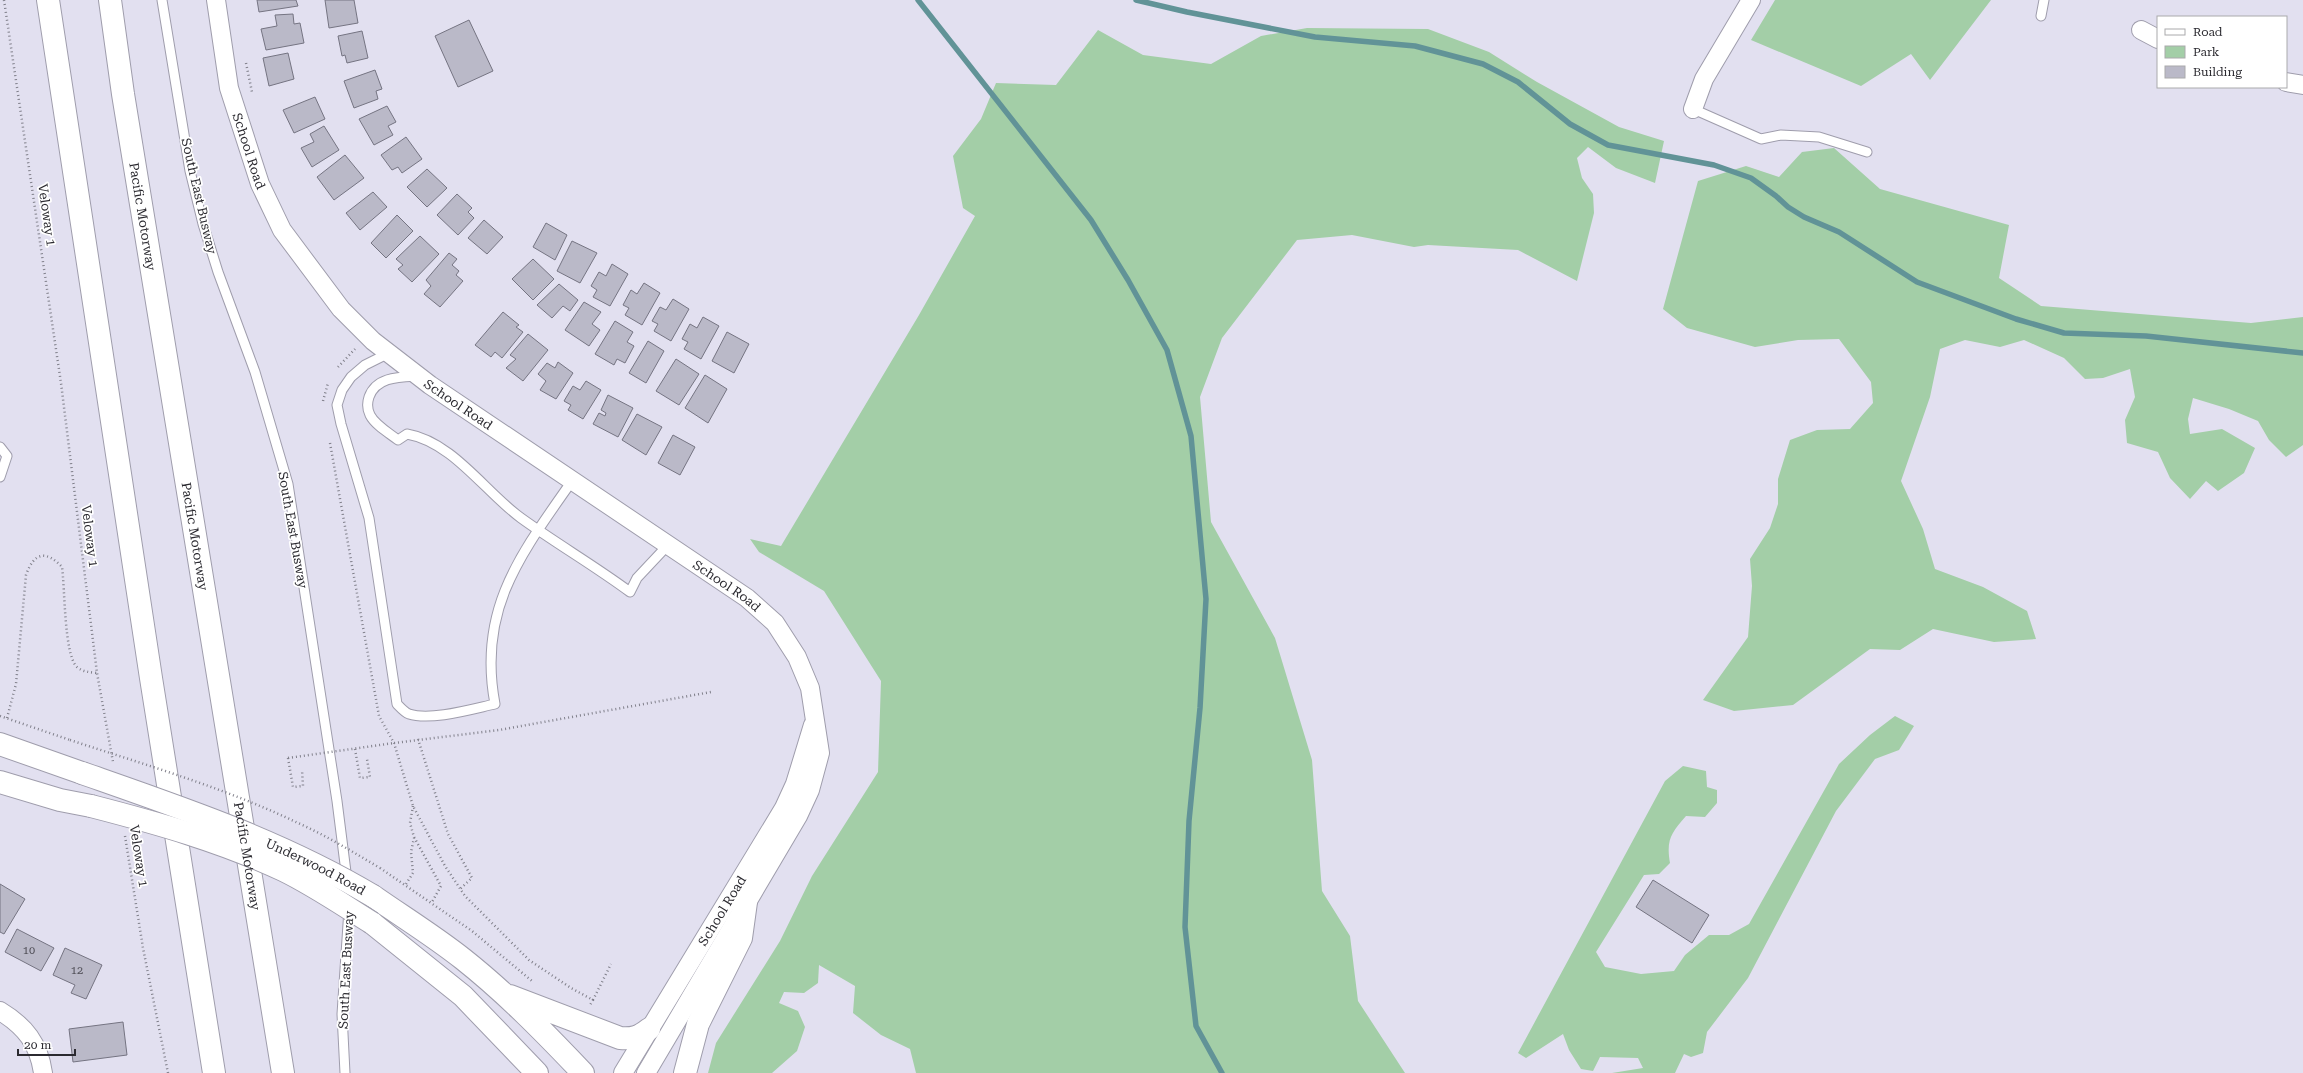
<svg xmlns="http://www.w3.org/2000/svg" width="2303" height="1073" font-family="'Roboto Serif',serif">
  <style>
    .green { fill: #a3cea7 }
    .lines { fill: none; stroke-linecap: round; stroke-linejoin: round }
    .stream { stroke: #619397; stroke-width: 5.5 }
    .building { fill: #bab9c8; stroke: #757482 }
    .service-casing { stroke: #9f9dac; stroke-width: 11 }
    .minor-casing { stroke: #9f9dac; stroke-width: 20 }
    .secondary-casing { stroke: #9f9dac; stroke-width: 24 }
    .motorway-casing { stroke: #9f9dac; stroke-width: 24 }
    .path { stroke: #81808b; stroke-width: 2.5; stroke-dasharray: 1 3; stroke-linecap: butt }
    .service { stroke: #fff; stroke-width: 9 }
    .minor { stroke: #fff; stroke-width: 18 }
    .secondary { stroke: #fff; stroke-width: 22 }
    .motorway { stroke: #fff; stroke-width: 22 }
    .secondary-bridge-casing { stroke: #9f9dac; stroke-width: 24; stroke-linecap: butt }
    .path-bridge { stroke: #81808b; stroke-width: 2.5; stroke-dasharray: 1 3; stroke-linecap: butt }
    .secondary-bridge { stroke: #fff; stroke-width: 22 }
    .labels { text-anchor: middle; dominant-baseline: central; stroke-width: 3.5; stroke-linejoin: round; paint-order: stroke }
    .number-label { font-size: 11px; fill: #4f4e56 }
    .street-label { font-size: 13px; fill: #2b2a30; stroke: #fff }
  </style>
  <rect width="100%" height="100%" fill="#e2e0f0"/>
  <!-- green -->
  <path class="green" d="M1775,0h216l-61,80 -19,-26 -50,32 -110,-46z
    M1307,28l121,1 61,23 48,30 82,45 45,14 -9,42 -39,-15 -28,-21 -11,11 5,20 11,16 1,19 -17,68 -59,-31 -90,-5 -14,2 -62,-12 -55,5 -75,98 -22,59 11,125 64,116 37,122 10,131 28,45 8,65 47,72h-489l-6,-24 -29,-14 -28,-22 2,-27 -36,-21 -1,18 -14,10 -20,-1 -5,11 19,8 7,16 -8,24 -25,22h-64l8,-30 64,-102 32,-65 66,-104 3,-91 -57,-90 -65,-39 -9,-13 31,7 138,-231 56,-99 -12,-8 -10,-52 28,-37 15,-36 60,2 42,-55 45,25 68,9 50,-28z
    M1834,148l46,41 129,36 -10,53 42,28 210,17 52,-6v128l-17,12 -17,-17 -11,-19 -29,-12 -36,-11 -5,21 2,15 32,-5 33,19 -11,25 -26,18 -12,-10 -16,18 -20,-21 -12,-26 -31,-9 -2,-23 10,-23 -5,-28 -27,9 -18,1 -21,-21 -40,-18 -24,7 -35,-7 -25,9 -10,48 -29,84 22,48 12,40 48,18 44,24 9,28 -42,3 -61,-13 -33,21 -30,-1 -77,56 -59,6 -31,-11 45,-63 4,-51 -2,-27 20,-31 8,-24v-25l12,-39 27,-10 33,-1 23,-26 -2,-21 -32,-43 -41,1 -43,7 -68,-19 -24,-19 35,-128 48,-15 33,11 23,-25z
    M1895,716l19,10 -15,24 -24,9 -39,52 -88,167 -41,54 -4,21 -12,4 -7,-3 -9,19h-63l31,-5 -5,-10 -38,-1 -7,14 -12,-2 -12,-19 -6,-16 -37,24 -8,-5 147,-272 18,-15 23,5 1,16 10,3v13l-12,14 -19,-1c-15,17 -20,24 -16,47l-11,11 -15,1 -48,77 9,15 36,7 33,-3 11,-16 24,-20h20l20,-11 90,-160 31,-29z"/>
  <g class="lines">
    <!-- stream -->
    <path class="stream" d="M918,0l173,220 37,60 39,70 24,86 15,163 -6,109 -11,113 -4,106 11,99 26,47
      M1136,0l51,12 128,25 100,9 68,18 35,18 52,42 38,21 106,20 37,13 25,18 12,11 16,10 35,15 78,50 99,37 48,14 82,3 157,17"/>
  </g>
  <!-- building -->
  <path class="building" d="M257,0h39l2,6 -39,6z
    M325,0h29l4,23 -29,5z
    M293,14l1,10 6,-1 4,20 -38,7 -5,-21 16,-3 -2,-11z
    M469,20l24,51 -35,16 -23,-51z
    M362,31l6,27 -21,5 -2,-8 -3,1 -4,-20z
    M288,53l6,26 -25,7 -6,-28z
    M375,70l7,19 -6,2 2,8 -24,9 -10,-27z
    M315,97l10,22 -31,14 -11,-23z
    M387,106l9,16 -8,4 5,9 -19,10 -15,-26z
    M324,126l15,24 -27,17 -11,-19 13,-6 -4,-8z
    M406,137l16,22 -20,14 -4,-6 -6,3 -11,-15z
    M345,155l19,23 -30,22 -17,-23z
    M427,169l20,19 -20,19 -20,-20z
    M373,192l14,15 -27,23 -14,-17z
    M457,194l15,14 -4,4 6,6 -16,17 -21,-20z
    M397,215l16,16 -27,27 -15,-15z
    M484,220l19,17 -16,17 -19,-16z
    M546,223l21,12 -12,25 -22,-13z
    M420,236l19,18 -27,28 -14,-13 5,-4 -7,-6z
    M572,241l25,12 -17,30 -23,-12z
    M449,253l8,6 -5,6 7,6 -3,4 7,6 -23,26 -16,-13 7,-8 -5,-6z
    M533,259l21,20 -21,21 -21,-21z
    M612,264l16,10 -18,32 -17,-9 4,-7 -6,-4 8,-14 7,4z
    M644,283l16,10 -18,32 -17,-10 4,-7 -6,-3 8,-15 6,4z
    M559,284l19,16 -8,11 -7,-5 -11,12 -15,-13z
    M673,299l16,10 -18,32 -17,-10 4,-7 -6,-3 8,-14 6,3z
    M584,302l17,10 -9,12 8,6 -11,16 -24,-16z
    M503,312l16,13 -3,2 7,5 -21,26 -7,-6 -4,5 -16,-12z
    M703,317l16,9 -18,33 -17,-10 4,-7 -6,-3 8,-15 7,4z
    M615,321l18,11 -6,10 7,4 -9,17 -8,-4 -3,6 -19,-11z
    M727,332l22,12 -15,29 -22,-12z
    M528,334l20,16 -25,31 -17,-13 10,-9 -6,-4z
    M648,341l16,10 -18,32 -17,-10z
    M676,359l23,15 -20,31 -23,-14z
    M558,362l15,11 -17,26 -16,-9 6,-9 -8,-7 9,-11 8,5z
    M705,375l22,14 -19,34 -23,-15z
    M586,381l15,9 -18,29 -15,-9 3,-5 -7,-4 9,-15 7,4z
    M608,395l25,13 -15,29 -25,-13 6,-11 6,3 1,-3 -5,-3z
    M637,414l25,13 -16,28 -24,-15z
    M673,435l22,12 -15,28 -22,-12z
    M1653,880l56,35 -17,28 -56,-36z
    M0,884l25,15 -21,35 -4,-2z
    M17,929l37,19 -13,23 -36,-19z
    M65,948l37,17 -16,34 -15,-6 4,-8 -22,-10z
    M123,1022l4,33 -54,7 -4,-33z"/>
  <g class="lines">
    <defs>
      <path id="service" d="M162,0l28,171 13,53 15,48 37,100 33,112 49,317 10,79
        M2041,16l3,-16
        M1693,109l68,30 20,-4 38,2 48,15
        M389,353l-24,12 -14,12 -9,13 -5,15 4,19 28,94 28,186c3,3 7,8 12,10 22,7 63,-5 86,-10 -18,-95 26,-150 77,-223
        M417,376c-18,1 -41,1 -48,21 -2,6 -2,12 1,18 5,10 19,18 28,25l9,-6c46,8 78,58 114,84 36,26 74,48 109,74l7,-14 31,-33
        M0,447l7,9 -7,21
        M345,1073l-3,-59 7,-105"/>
      <g id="minor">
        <path id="s1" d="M216,0l13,88 31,96 22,46 59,79 32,32 57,44 317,213 28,25 22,34 13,31 10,65 -10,37 -12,26 -152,257"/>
        <path d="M2141,30l17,9"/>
        <path d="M2286,82l17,3"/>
        <path d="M1693,109l11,-30 47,-79"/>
        <path d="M0,1011c25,15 39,33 43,62"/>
        <path id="s2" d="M623,1073l161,-265 11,-24 18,-59"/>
      </g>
      <path id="secondary" d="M0,744l82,29
        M0,782l60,18 31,6
        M373,896c30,21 61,40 90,63 43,34 82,74 120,114
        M372,923l91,73 74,77
        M510,996l110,42c13,1 19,-1 29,-9
        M685,1073l13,-49 43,-86 5,-36"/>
      <g id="motorway">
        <path d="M48,0l103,678 63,395"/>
        <path id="s3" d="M110,0l13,94 160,979"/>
      </g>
    </defs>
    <!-- service casing -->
    <use href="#service" class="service-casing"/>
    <!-- minor casing -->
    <use href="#minor" class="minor-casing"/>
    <!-- secondary casing -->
    <use href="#secondary" class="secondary-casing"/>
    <!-- motorway casing -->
    <use href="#motorway" class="motorway-casing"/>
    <!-- path -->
    <path class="path" d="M4,0l57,383 36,290 16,89
      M246,63l6,29
      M338,367l17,-18
      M323,401l5,-18
      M330,443l49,273 15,27 19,63 32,60 20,30 64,64 42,28 22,12 -3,5
      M0,716l70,24
      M7,718l9,-34 10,-109c8,-23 20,-25 36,-8 3,21 2,88 15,100 6,5 12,5 20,6
      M418,739l30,95 24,44 -12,11
      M394,743l105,-13 212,-38
      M355,749l5,29 10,-1 -3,-18
      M288,758l5,29 10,-1 -1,-16
      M413,806l-3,17 4,14 27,49 -9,16
      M125,836l18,112 25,125
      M380,868l92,63 60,50
      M406,884l7,-11 -2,-21 3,-14
      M593,1000l18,-36"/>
    <!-- service -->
    <use href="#service" class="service"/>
    <!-- minor -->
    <use href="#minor" class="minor"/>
    <!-- secondary -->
    <use href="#secondary" class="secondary"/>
    <!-- motorway -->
    <use href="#motorway" class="motorway"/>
    <defs>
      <g id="secondary-bridge">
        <path id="s4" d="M82,773c100,35 199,68 291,123"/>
        <path d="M91,806c66,17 130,35 192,64 31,15 60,35 89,53"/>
      </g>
    </defs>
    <!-- secondary-bridge casing -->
    <use href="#secondary-bridge" class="secondary-bridge-casing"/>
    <!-- path-bridge -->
    <path class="path-bridge" d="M70,740c76,25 155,48 228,83 29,13 55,29 82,45
      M288,758l106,-15"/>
    <!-- secondary-bridge -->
    <use href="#secondary-bridge" class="secondary-bridge"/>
  </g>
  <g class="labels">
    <!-- number labels -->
    <g class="number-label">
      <text x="29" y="950">10</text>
      <text x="77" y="970">12</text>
    </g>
    <!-- street labels -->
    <g class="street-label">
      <text stroke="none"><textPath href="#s1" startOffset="155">School Road</textPath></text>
      <text transform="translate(199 196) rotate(77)">South East Busway</text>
      <text transform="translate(47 215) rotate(82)">Veloway 1</text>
      <text stroke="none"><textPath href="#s3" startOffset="219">Pacific Motorway</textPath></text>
      <text stroke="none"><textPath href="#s1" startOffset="491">School Road</textPath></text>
      <text transform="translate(293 530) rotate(80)">South East Busway</text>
      <text transform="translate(90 536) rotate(83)">Veloway 1</text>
      <text stroke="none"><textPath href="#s3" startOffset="543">Pacific Motorway</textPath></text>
      <text stroke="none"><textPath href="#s1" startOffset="815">School Road</textPath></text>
      <text transform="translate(139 856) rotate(81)">Veloway 1</text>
      <text stroke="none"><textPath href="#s3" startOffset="867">Pacific Motorway</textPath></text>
      <text stroke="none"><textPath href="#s4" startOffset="252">Underwood Road</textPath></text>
      <text stroke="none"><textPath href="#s2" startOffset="190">School Road</textPath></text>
      <text transform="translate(346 970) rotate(-87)">South East Busway</text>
    </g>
  </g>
  <!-- legend -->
  <rect x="2157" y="16" width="130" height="72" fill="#ffffff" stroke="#aaaaac"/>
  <rect x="2165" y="29" width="20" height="6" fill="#ffffff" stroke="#aaaaac"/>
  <text x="2193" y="36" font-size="12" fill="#2b2a30">Road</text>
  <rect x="2165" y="46" width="20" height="12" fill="#a3cea7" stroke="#aaaaac"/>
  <text x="2193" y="56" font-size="12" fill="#2b2a30">Park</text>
  <rect x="2165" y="66" width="20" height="12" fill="#bab9c8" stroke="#aaaaac"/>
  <text x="2193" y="76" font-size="12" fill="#2b2a30">Building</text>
  <!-- scale -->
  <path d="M18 1049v6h57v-6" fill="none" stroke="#2b2a30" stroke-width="2"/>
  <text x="24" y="1049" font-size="12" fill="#2b2a30" stroke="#ffffff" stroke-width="3" paint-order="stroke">20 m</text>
</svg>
